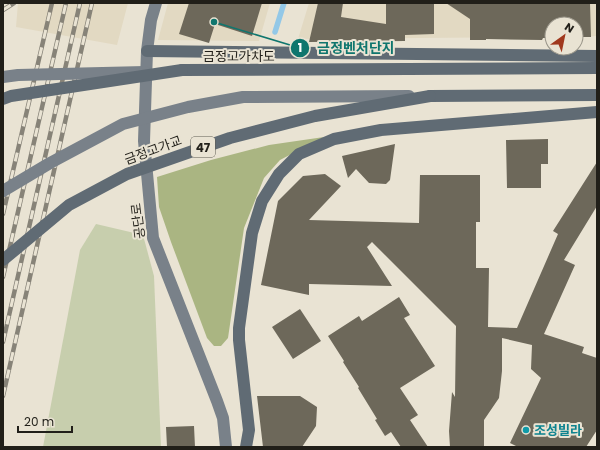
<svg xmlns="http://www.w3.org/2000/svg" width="600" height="450" font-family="Poppins,'Noto Sans KR',sans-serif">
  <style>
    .built { fill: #e2d9c2 }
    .green { fill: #c7cead }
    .forest { fill: #aab582 }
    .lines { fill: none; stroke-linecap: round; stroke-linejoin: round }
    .stream { stroke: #93c8e7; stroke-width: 5.5 }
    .building { fill: #6d685a }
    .secondary { stroke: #798189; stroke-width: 12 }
    .primary { stroke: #606b74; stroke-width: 12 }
    .rail-casing { stroke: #878378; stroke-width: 4.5 }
    .rail { stroke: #e9e3d3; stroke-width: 3; stroke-dasharray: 9; stroke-linecap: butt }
    .secondary-bridge { stroke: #798189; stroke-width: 12 }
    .primary-bridge { stroke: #606b74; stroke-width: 12 }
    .culture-dot { fill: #0f9aa8; stroke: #e9e3d3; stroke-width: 1.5 }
    .labels { text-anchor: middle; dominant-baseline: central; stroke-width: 4; stroke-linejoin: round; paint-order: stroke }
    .shield { fill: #e9e3d3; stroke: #5d5a51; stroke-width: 1 }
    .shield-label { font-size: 12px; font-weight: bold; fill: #211f19 }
    .street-label { font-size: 13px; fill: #211f19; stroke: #e9e3d3 }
    .culture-label { font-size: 13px; font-weight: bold; fill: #0d838f; stroke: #e9e3d3; text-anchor: start }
    .leader { fill: none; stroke: #0f766e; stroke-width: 1.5 }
    .callout-dot { fill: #0f766e; stroke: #e9e3d3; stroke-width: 1.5 }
    .mark-label { font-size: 12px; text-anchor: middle; font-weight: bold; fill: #fff }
    .callout-label { font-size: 14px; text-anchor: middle; font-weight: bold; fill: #0f766e; stroke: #e9e3d3; stroke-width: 4; stroke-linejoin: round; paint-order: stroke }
  </style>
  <rect width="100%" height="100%" fill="#e9e3d3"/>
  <!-- built -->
  <path class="built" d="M18,3h110l-11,42 -101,-18z
    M168,3h102l-11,38 -101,-1z
    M309,3h288v33l-21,1v-13h-24v13l-254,2z"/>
  <!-- green -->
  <path class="green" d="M96,224l47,11 11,41 7,171h-118l37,-197z"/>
  <!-- forest -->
  <path class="forest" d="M324,137l-44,23 -16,18 -20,50 -16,110 -7,8h-7l-7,-8 -36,-96 -12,-35 -2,-30 54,-17 58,-15z"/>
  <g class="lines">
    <!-- stream -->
    <path class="stream" d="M275,32l9,-29"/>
  </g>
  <!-- building -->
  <path class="building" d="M189,3h73l-10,33 -37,-12 -6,19 -30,-9z
    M318,3h25l-2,14 45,7v-21h48v31l-29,1v6l-96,1z
    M446,3h144l1,34h-9v1h-6v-14h-24v14h-9l-1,2 -56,-1v1h-16v-21z
    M548,139v25h-7v24h-34l-1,-48z
    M395,144l-5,36 -4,4 -17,-1 -13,-14 -8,9 -6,-22z
    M597,162v44l-33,54 11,5 -31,69 40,13 -2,6 15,5v72l-11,17h-68l-8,-4 31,-65 -10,-9 1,-24 -30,-7v33l-3,27 -15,22v26l-34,1 -1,-16 3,-39 3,5 1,-71 -84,-84 -5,5 25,39 -83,-2v11l-48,-10 17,-84 25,-25 22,-2 16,12 -32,34 110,3 1,-48h60v47h-4v46h13l-1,59 29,1 41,-94 -5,-3z
    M399,297l11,18 -6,3 31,48 -35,22 18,27 -8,5 18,27h-27l-10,-15 -6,4 -10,-16 2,-1 -19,-31 1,-1 -16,-25 1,-1 -16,-25 31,-20 3,5z
    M300,309l21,32 -28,18 -21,-32z
    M257,396h43l17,11 -1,19 -14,21h-39z
    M194,426l1,21h-28l-1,-20z"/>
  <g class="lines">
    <!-- secondary -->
    <path class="secondary" d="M156,3l-5,17 -4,31 -3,90 9,97 64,163 6,17 3,29"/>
    <!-- primary -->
    <path class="primary" d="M147,51l450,5
      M182,70l415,-2
      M430,96l167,-1
      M246,447l3,-17 -10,-90v-12l13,-95 10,-32 17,-27 20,-20 35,-15 47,-9 216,-18"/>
    <defs>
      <path id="rail" d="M3,10l11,-7
        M3,214l49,-211
        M3,277l63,-274
        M3,342l77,-339
        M3,396l89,-393"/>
    </defs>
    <!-- rail casing -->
    <use href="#rail" class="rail-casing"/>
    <!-- rail -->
    <use href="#rail" class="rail"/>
    <!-- secondary-bridge -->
    <path class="secondary-bridge" d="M3,77l15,-2 127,-3
      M3,191l47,-28 73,-39 65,-17 55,-10 166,-1"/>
    <!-- primary-bridge -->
    <path class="primary-bridge" d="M3,99l8,-3 171,-26
      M3,260l66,-55 58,-31 103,-36 85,-22 115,-20"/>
  </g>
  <!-- markers -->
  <circle class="culture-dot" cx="526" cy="430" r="4"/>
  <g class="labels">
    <!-- shield labels -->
    <rect class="shield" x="191" y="137" width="24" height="20" rx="3"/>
    <g class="shield-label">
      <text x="203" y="147">47</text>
    </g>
    <!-- street labels -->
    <g class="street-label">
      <text x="239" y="56">금정고가차도</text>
      <text transform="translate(153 150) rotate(-20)">금정고가교</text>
      <text transform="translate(138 221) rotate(-97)">공단로</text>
    </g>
    <!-- culture labels -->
    <g class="culture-label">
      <text x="534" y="430">조성빌라</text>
    </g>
  </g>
  <!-- callouts -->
  <path class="leader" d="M214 22L300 48"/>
  <g class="callout-dot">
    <circle cx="214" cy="22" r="4"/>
    <circle cx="300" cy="48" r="10"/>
  </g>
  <g class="mark-label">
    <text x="300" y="52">1</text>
  </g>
  <g class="callout-label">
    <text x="356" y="53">금정벤처단지</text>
  </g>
  <!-- border -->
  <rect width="600" height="450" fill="none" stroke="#211f19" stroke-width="8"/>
  <!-- north arrow -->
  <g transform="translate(564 36) rotate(33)"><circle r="19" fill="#e9e3d3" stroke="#999589"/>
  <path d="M0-3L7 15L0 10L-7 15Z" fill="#a0381d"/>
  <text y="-6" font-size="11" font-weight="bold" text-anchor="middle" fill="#211f19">N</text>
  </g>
  <!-- scale -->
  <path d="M18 426v6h54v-6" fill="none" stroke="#211f19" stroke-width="2"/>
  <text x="24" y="426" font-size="12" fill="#211f19" stroke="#e9e3d3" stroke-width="3" paint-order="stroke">20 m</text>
</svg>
